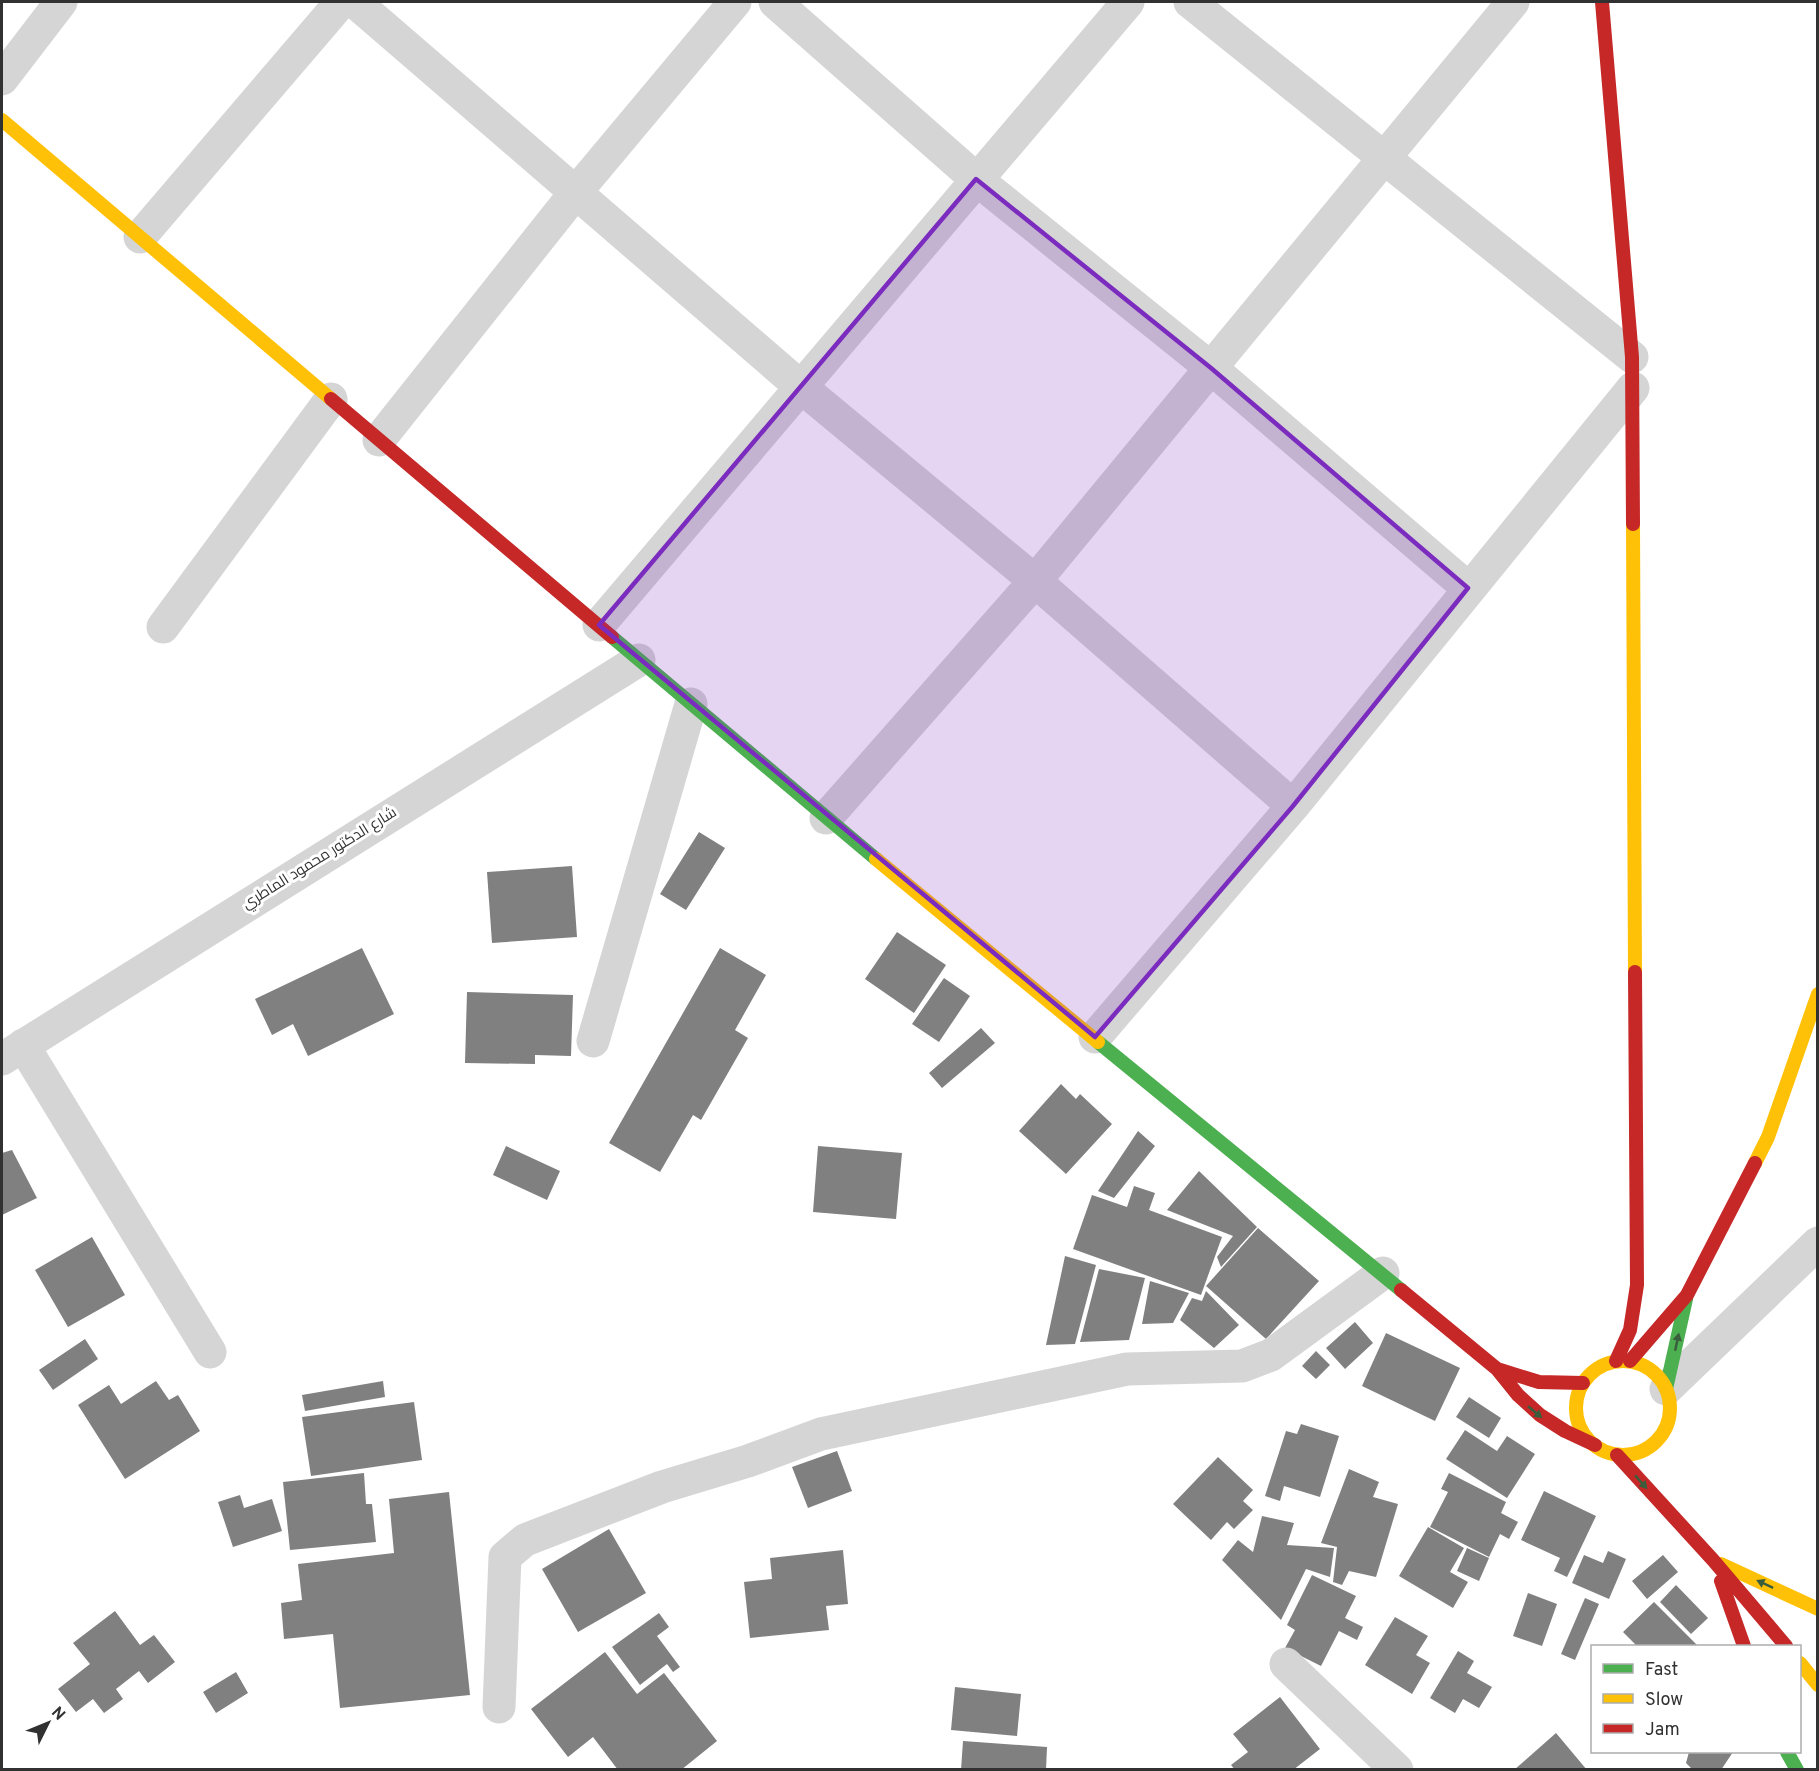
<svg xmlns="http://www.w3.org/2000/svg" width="1819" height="1771" font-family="Overpass,Cairo,sans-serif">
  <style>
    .building { fill: #808080 }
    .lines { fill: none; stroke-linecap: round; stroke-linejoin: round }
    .street { stroke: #d5d5d5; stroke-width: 33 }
    .fast { stroke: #4caf50; stroke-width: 14 }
    .slow { stroke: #ffc107; stroke-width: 14 }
    .jam { stroke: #c62828; stroke-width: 14 }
    .oneway { fill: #3a5d3c }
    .marked { fill: #7b2cbf; fill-opacity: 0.2; stroke: #7b2cbf; stroke-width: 4.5; stroke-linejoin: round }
    .labels { text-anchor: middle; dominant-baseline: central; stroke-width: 6; stroke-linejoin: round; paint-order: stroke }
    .street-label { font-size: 15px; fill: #313131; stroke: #fff }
  </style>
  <rect width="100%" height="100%" fill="#fff"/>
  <!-- building -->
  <path class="building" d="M699,832l26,16 -39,62 -26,-16z
    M572,866l5,71 -85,6 -5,-71z
    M897,932l49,33 -32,48 -49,-34z
    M362,948l32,66 -86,42 -15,-32 -21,11 -17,-36z
    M720,948l46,27 -31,55 13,8 -47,82 -8,-5 -33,57 -51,-29z
    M944,978l26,18 -31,46 -27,-18z
    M467,992l106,3 -2,61 -36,-1v9l-70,-1z
    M981,1028l14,15 -53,45 -13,-15z
    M1061,1084l15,15 4,-5 32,30 -46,50 -47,-43z
    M1138,1131l17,15 -41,52 -16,-7z
    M506,1146l54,25 -13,29 -54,-25z
    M818,1146l84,7 -6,66 -83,-7z
    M12,1150l25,48 -35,17v-62z
    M1199,1171l58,56 -36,40 -4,-10 16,-21 -66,-26z
    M1134,1186l21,7 -6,17 73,27 -21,58 -128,-46 19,-54 35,12z
    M1258,1228l61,53 -53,58 -60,-53z
    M92,1237l33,58 -57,32 -33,-57z
    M1065,1256l31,9 -21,79 -29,1z
    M1099,1269l46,9 -16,62 -49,2z
    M1150,1281l39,12 -16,30 -31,1z
    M1206,1291l33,34 -25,23 -34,-28 12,-22 10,3z
    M1355,1322l18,21 -28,26 -19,-21z
    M1386,1333l74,35 -25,53 -73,-35z
    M85,1339l13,20 -45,31 -14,-20z
    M1316,1351l14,14 -14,14 -14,-13z
    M156,1381l13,19 9,-5 22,36 -75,48 -47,-74 31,-20 12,19z
    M383,1381l2,16 -80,14 -3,-16z
    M1469,1397l32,21 -12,20 -33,-21z
    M414,1402l8,58 -111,16 -9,-59z
    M1301,1424l38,12 -19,61 -36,-11 -4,15 -15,-5 21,-65 11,3z
    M1465,1430l32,21 10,-15 28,18 -28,44 -61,-39z
    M837,1451l15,40 -44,17 -16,-41z
    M1218,1457l35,33 -10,11 10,9 -19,19 -7,-7 -16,18 -38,-36z
    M1349,1469l30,13 -6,15 25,7 -22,73 -27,-6 -7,14 -9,-3 4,-35 -16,-4z
    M364,1473l2,31h6l4,38 -86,8 -7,-68z
    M1449,1473l57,29 -5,11 17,9 -9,17 -9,-5 -11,23 -59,-30 18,-35 -7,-3z
    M1544,1491l52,25 -29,61 -13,-6 6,-13 -39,-18z
    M449,1492l21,203 -130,13 -7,-74 -49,5 -3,-36 21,-3 -4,-36 96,-11 -5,-54z
    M240,1495l4,13 28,-9 10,32 -49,16 -15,-45z
    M1262,1516l32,7 -7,22 47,3 -4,29 -24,-8 -25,51 -59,-60 16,-20 15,12z
    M1428,1527l36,21 -14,24 18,10 -15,26 -54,-32z
    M609,1529l37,64 -68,39 -36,-63z
    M1467,1548l22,10 -10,23 -22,-10z
    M843,1550l5,54 -22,2 3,24 -79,8 -6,-56 28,-3 -2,-21z
    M1608,1551l18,8 -17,40 -37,-16 12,-28 19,8z
    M1663,1555l15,17 -31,27 -15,-18z
    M1312,1575l44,21 -11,22 18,9 -6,13 -18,-9 -18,35 -36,-18 10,-18 -8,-5z
    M1676,1585l32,33 -17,16 -31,-32z
    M1528,1593l29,11 -15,42 -29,-10z
    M1585,1598l14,6 -24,56 -14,-6z
    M1654,1602l44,44h-61l-14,-14z
    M115,1611l25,34 14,-10 21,27 -27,21 -9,-12 -23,18 7,10 -19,14 -11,-14 -17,13 -18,-23 32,-25 -17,-21z
    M659,1613l10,14 -12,9 23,31 -7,5 -6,-8 -27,21 -28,-38z
    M1395,1617l33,19 -12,19 14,8 -18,31 -47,-29z
    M1458,1651l16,10 -7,12 25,14 -13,21 -16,-9 -8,14 -25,-15z
    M605,1652l32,42 27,-21 53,68 -36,29h-63l-25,-33 -25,20 -37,-48z
    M236,1672l12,21 -32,20 -13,-21z
    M955,1687l66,7 -4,42 -66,-6z
    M1280,1697l40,52 -27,21h-58l-4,-5 17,-13 -15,-18z
    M1556,1733l31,37h-73z
    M963,1741l84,6 -1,23h-85z
    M1689,1752h44l-12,18h-28l-7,-7z"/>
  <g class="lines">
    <!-- street -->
    <path class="street" d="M355,2l446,385 234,194 258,225
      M775,2l201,177 235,189 257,220
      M1190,2l442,355
      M2,79l59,-77
      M140,237l201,-235
      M379,440l197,-248 159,-190
      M599,625l529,-623
      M163,627l168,-228
      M826,818l209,-237 478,-579
      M1095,1037l198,-231 340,-418
      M593,1041l98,-337
      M23,1045l187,307
      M2,1059l637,-399
      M1666,1389l152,-146
      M1286,1664l111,106
      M499,1707l6,-150 20,-17 137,-53 86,-26 73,-27 306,-65 115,-3 29,-11 112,-82"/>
    <!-- fast -->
    <path class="fast" d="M612,637l264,222
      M1098,1042l303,248
      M1666,1389l20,-90
      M1787,1752l10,18"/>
    <!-- slow -->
    <path class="slow" d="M2,120l329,279
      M1633,524l2,448
      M876,859l222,183
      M1755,1163l13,-26 50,-143
      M1576 1408a47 47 0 1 1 94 0a47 47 0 1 1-94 0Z
      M1721,1564l97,45
      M1800,1663l18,22"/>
    <!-- jam -->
    <path class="jam" d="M1602,2l30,355 1,167
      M331,399l281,238
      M1401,1290l96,79 21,26 22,20 25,16 30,14
      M1616,1361l14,-31 7,-45 -2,-313
      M1630,1361l57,-66 68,-132
      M1497,1369l42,13 44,1
      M1617,1455l96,105 73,86
      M1721,1581l23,65"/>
  </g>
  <!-- one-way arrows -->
  <defs><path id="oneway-solid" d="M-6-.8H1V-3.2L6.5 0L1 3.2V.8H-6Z" transform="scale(1.5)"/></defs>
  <g class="oneway">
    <use href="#oneway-solid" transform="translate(1677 1342) rotate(-78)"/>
    <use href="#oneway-solid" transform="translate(1535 1412) rotate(40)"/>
    <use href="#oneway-solid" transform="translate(1641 1482) rotate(48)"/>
    <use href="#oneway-solid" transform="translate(1765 1584) rotate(-155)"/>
  </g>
  <!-- marked area -->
  <path class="marked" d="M976,179l235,189 257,220 -175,218 -198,231 -496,-412z"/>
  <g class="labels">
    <!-- street labels -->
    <g class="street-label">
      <text transform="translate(320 859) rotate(-32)">شارع الدكتور محمود الماطري</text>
    </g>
  </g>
  <!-- border -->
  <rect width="1819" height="1771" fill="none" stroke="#313131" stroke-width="6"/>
  <!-- legend -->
  <rect x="1591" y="1645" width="210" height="108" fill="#ffffff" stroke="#adadad" stroke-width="1.5"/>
  <rect x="1603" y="1664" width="30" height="9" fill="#4caf50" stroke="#adadad" stroke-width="1.5"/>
  <text x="1645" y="1675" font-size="18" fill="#313131">Fast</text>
  <rect x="1603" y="1694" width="30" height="9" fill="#ffc107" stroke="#adadad" stroke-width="1.5"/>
  <text x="1645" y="1705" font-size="18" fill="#313131">Slow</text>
  <rect x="1603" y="1724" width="30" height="9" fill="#c62828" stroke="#adadad" stroke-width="1.5"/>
  <text x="1645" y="1735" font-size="18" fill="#313131">Jam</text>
  <!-- north arrow -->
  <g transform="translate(48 1723) rotate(47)" stroke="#ffffff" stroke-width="4.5" paint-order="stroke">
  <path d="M0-4.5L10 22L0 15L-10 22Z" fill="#313131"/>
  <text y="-9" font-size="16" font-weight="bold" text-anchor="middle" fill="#313131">N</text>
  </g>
</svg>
